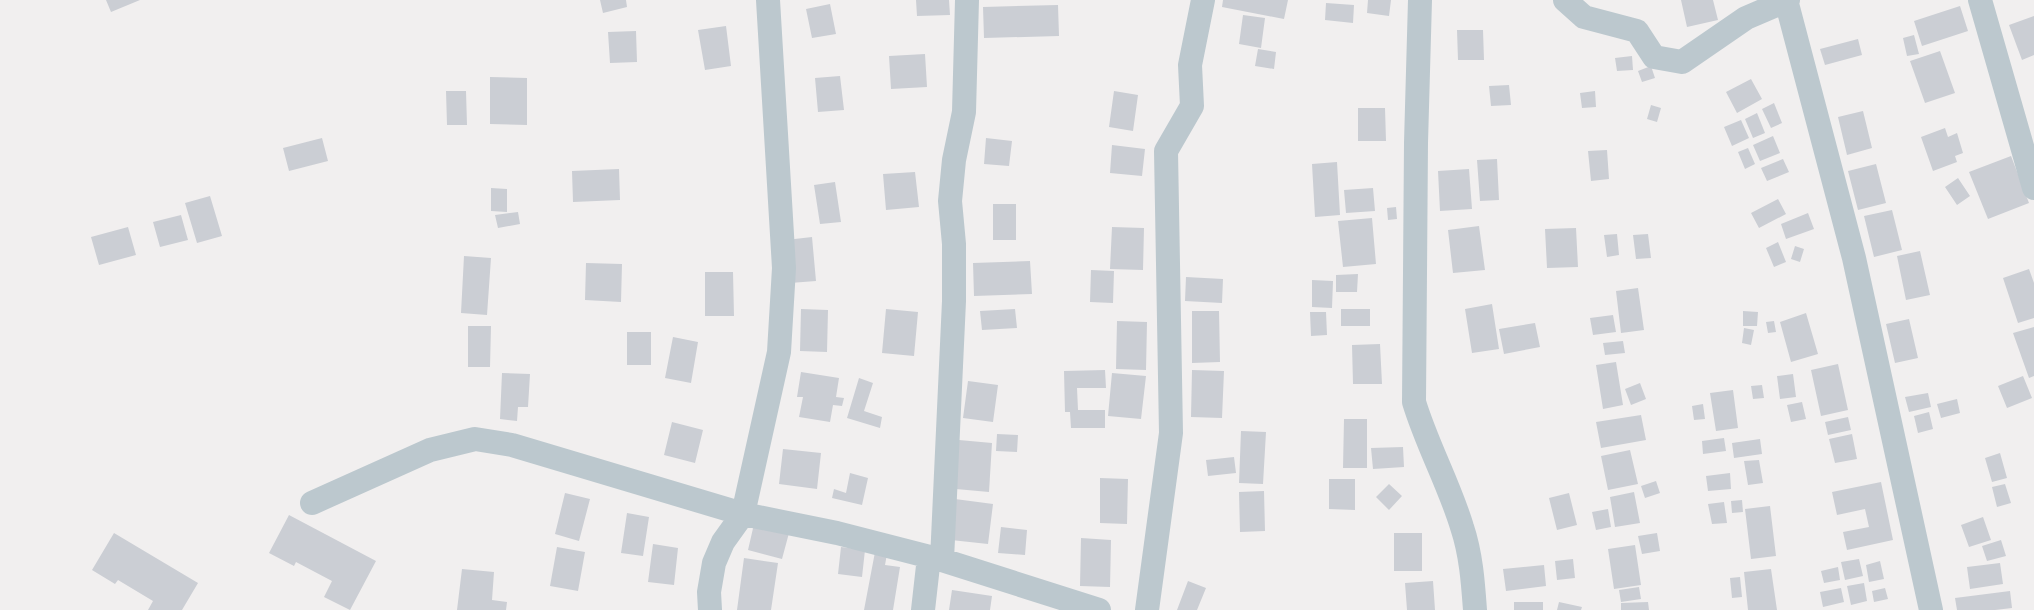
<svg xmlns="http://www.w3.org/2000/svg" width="2034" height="610" font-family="'Titillium Web',sans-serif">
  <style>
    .building { fill: #cbced4 }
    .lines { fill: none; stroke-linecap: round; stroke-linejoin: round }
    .minor { stroke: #bcc8ce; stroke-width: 24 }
  </style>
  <rect width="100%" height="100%" fill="#f1efef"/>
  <!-- building -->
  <path class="building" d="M106,0h34l-29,12z
    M600,0h26l1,7 -24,6z
    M916,0h33l1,15 -33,1z
    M1223,0h65l-4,19 -62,-12z
    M1368,0h23l-2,16 -22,-3z
    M1681,0h32l5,20 -31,7z
    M1326,3l28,2 -1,18 -28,-3z
    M830,4l6,30 -24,4 -6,-29z
    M1058,5l1,31 -75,2 -1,-31z
    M1960,6l8,25 -46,15 -8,-25z
    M1243,15l22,3 -4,30 -22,-4z
    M2034,16v39l-12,5 -13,-35z
    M726,26l5,40 -26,4 -7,-40z
    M1457,30h26l1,30h-26z
    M636,31l1,31 -27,1 -2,-31z
    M1914,35l5,19 -12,2 -4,-18z
    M1858,39l4,16 -37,10 -5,-16z
    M1258,49l18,3 -2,17 -19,-3z
    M1940,51l15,42 -30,10 -15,-42z
    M925,54l2,33 -36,2 -2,-33z
    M1632,56l1,14 -16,1 -2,-13z
    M1651,66l4,12 -13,4 -4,-11z
    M840,76l4,34 -26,2 -3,-34z
    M490,77l37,1v47l-37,-1z
    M1751,79l11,20 -25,14 -11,-21z
    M1509,85l2,20 -20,1 -2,-20z
    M446,91h20l1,34h-20z
    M1114,91l24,4 -5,36 -24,-4z
    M1595,91l1,16 -14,1 -2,-15z
    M1774,103l8,20 -11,5 -9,-19z
    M1651,105l10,3 -4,14 -10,-3z
    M1358,108h27l1,33h-28z
    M1863,111l9,37 -25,7 -9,-38z
    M1757,113l8,20 -12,5 -8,-19z
    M1741,120l8,18 -17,8 -8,-19z
    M1945,128l3,9 9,-4 6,20 -8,3 2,6 -24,9 -12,-34z
    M1773,136l7,17 -20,8 -7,-16z
    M322,138l6,23 -39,10 -6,-23z
    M986,138l26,3 -3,25 -25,-2z
    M1112,145l33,4 -3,27 -32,-3z
    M1748,148l7,16 -10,5 -7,-17z
    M1607,150l2,29 -18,2 -3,-30z
    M2011,156l18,47 -41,16 -19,-47z
    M1497,159l2,41 -19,1 -3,-41z
    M1783,159l6,13 -22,9 -6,-13z
    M1337,162l3,53 -25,2 -3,-53z
    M1876,164l10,39 -28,7 -10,-39z
    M619,169l1,31 -47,2 -1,-31z
    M1469,169l3,40 -32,2 -2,-40z
    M915,172l4,35 -33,3 -3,-36z
    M1958,178l12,18 -13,9 -12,-18z
    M835,182l6,40 -21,2 -6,-39z
    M491,188l16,1v23l-16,-1z
    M1373,188l2,23 -29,2 -2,-23z
    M210,196l12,40 -25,7 -12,-40z
    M1778,199l8,15 -27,14 -8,-15z
    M993,204h23v36h-23z
    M1396,207l1,12 -9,1 -1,-12z
    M1892,210l10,40 -28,7 -10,-41z
    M518,212l2,12 -22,4 -3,-13z
    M1808,213l6,16 -28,10 -5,-15z
    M181,215l7,25 -28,7 -7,-25z
    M1372,218l4,46 -33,3 -5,-46z
    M1479,226l6,44 -32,3 -5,-43z
    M128,227l8,28 -37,10 -8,-28z
    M1112,227l32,1 -1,42 -33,-1z
    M1576,228l2,39 -31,1 -2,-39z
    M1617,234l2,21 -12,2 -3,-22z
    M1648,234l3,24 -15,1 -3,-24z
    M812,237l4,44 -26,2 -4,-43z
    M1778,242l8,20 -12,5 -8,-19z
    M1795,246l9,3 -4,13 -9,-3z
    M1920,251l10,44 -24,5 -9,-44z
    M464,256l27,2 -4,57 -26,-2z
    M1030,261l2,33 -58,2 -1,-33z
    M586,263l36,1 -1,38 -36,-2z
    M2029,269l5,14v35l-16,5 -15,-45z
    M1091,270l23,1 -1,32 -23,-1z
    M705,272h28l1,44h-29z
    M1358,274l-1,18h-21v-17z
    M1186,277l37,2 -1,24 -37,-2z
    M1312,280l21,1 -1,27 -20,-1z
    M1638,288l6,42 -23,3 -5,-42z
    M1492,304l7,45 -27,4 -7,-44z
    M801,309l27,1 -1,42 -27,-1z
    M886,309l32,3 -4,44 -32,-3z
    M1015,309l2,19 -35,2 -2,-19z
    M1341,309h29v17h-29z
    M1192,311h27l1,51 -28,1z
    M1743,311l15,1 -1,14h-14z
    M1310,312h16l1,23 -16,1z
    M1806,313l12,41 -27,8 -11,-40z
    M1613,315l3,17 -23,3 -3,-17z
    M1909,319l9,39 -23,5 -9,-39z
    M1117,321l30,1 -1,48 -30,-1z
    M1774,321l2,11 -8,1 -2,-11z
    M1535,323l5,24 -36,7 -5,-25z
    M468,326h23l-1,41h-22z
    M2034,327v49l-5,2 -16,-45z
    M1744,328l10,2 -3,15 -9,-2z
    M627,332h24v33h-24z
    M673,337l25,5 -7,41 -26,-5z
    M1623,341l2,12 -20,2 -2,-12z
    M1380,344l2,40h-29l-1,-39z
    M1616,362l7,43 -20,4 -7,-44z
    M1838,364l10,46 -27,6 -10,-46z
    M1105,370l1,18h-29l1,22h27v18h-34l-1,-16h-5l-1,-41z
    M1192,370l32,1 -2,47 -31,-1z
    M801,372l38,6 -3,19 8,1 -2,8 -9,-1 -3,17 -31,-5 4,-20h-6z
    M502,373l28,1 -2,33h-10l-1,14 -17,-2z
    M1112,373l34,3 -5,43 -33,-3z
    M1793,374l3,23 -16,2 -3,-23z
    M2023,376l9,22 -25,10 -9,-22z
    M859,378l14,5 -9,28 18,6 -2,11 -33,-10z
    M968,381l30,4 -5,37 -30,-4z
    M1640,383l6,16 -15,6 -6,-16z
    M1762,385l2,13 -11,1 -2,-13z
    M1733,390l5,38 -22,3 -6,-38z
    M1928,393l3,14 -22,5 -4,-15z
    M1957,399l3,14 -19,5 -4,-14z
    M1802,402l4,17 -15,3 -4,-17z
    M1703,404l2,15 -11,1 -2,-14z
    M1929,412l4,17 -15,4 -4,-17z
    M1641,415l5,25 -45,8 -5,-26z
    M1848,417l3,13 -23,5 -3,-13z
    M1344,419h23v49h-24z
    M672,422l31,8 -8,33 -31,-8z
    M1241,431l25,1 -3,52 -24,-1z
    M997,434l21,1 -1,17 -21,-1z
    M1852,434l5,25 -22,4 -6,-24z
    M1724,438l2,13 -23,3 -1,-13z
    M1760,439l2,15 -28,4 -2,-15z
    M959,440l33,3 -3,49 -33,-3z
    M1403,447l1,20 -31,2 -2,-21z
    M783,449l38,4 -4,36 -38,-5z
    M1630,450l8,34 -30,6 -7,-34z
    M2000,453l7,25 -15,4 -7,-24z
    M1234,457l2,16 -28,3 -2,-16z
    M1759,460l4,23 -15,2 -4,-24z
    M850,473l18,5 -6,27 -30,-7 2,-9 12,4z
    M1730,473l1,16 -23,2 -2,-15z
    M1100,478l28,1 -1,45 -27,-1z
    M1329,479h26v31l-26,-1z
    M1656,481l4,12 -15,5 -4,-12z
    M1881,482l12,58 -46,10 -4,-18 26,-5 -4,-18 -28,6 -5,-23z
    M1389,484l13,12 -13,14 -13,-13z
    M2005,484l6,19 -14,4 -5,-20z
    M1264,491l1,40 -25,1 -1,-40z
    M1634,492l6,31 -25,4 -5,-30z
    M565,493l25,6 -11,42 -24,-7z
    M1569,493l8,32 -20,5 -8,-32z
    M955,499l38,5 -5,40 -37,-4z
    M1742,500l1,12 -11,1 -1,-12z
    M1724,502l3,21 -15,1 -4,-20z
    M1770,506l6,50 -25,3 -6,-50z
    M1608,509l3,18 -15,3 -4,-18z
    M627,513l22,4 -6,39 -22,-3z
    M289,515l87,46 -26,49 -26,-13 8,-16 -36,-19 -2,4 -25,-13z
    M1983,517l8,23 -22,7 -8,-22z
    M754,524l35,9 -7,26 -34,-9z
    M1001,527l26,3 -2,25 -27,-2z
    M114,533l84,50 -16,27h-34l5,-9 -35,-21 -3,4 -23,-14z
    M1394,533h28v38h-28z
    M1657,533l3,18 -18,3 -4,-18z
    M1081,538l30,2 -1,47 -30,-1z
    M2001,540l5,16 -19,5 -5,-15z
    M653,544l25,4 -4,37 -26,-3z
    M1635,545l6,40 -27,4 -6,-40z
    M557,547l28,5 -7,39 -28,-5z
    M841,547l24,3 -3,27 -24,-3z
    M875,552l12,2 -2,11 15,2 -7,43h-29z
    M744,558l34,5 -7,47h-34z
    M1573,559l2,19 -18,2 -2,-19z
    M1859,559l4,17 -18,4 -4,-18z
    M1880,561l4,18 -15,3 -3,-17z
    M2000,563l3,21 -33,5 -3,-22z
    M1544,565l2,21 -40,5 -3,-22z
    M1838,567l2,13 -16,3 -3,-12z
    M462,569l32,3 -2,28 15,2 -1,8h-49z
    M1771,569l6,41h-29l-4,-38z
    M1740,577l2,20 -10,1 -2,-20z
    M1188,581l18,7 -9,22h-20z
    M1433,581l2,29h-28l-2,-27z
    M1864,583l3,18 -16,4 -4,-19z
    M1639,587l2,12 -20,3 -2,-12z
    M1841,588l3,14 -21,5 -3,-15z
    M1885,588l3,11 -14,3 -2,-11z
    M952,590l40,6 -2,14h-41z
    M2010,591l2,17 -17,2h-38l-2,-12z
    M1514,602h29v8h-29z
    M1559,602l23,5 -1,3h-24z
    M1648,602l1,8h-28v-7z"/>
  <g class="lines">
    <!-- minor -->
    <path class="minor" d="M1420,0l-4,143 -2,259c13,43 35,82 48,125 9,27 11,55 13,83
      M1565,0l19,17 53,14 17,26 28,5 64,-44 42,-18
      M1786,0l68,258 77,352
      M1980,0l54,188
      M312,503l118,-53 45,-11 37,6 231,69 94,19 105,27 157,50
      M942,560l12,-259v-57l-4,-43 4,-41 10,-48 3,-112
      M710,610l-1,-18 5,-29 9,-21 20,-28 36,-162 5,-84 -16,-268
      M923,610l6,-53
      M1147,610l24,-177 -5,-282 26,-45 -2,-41 13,-65"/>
  </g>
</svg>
